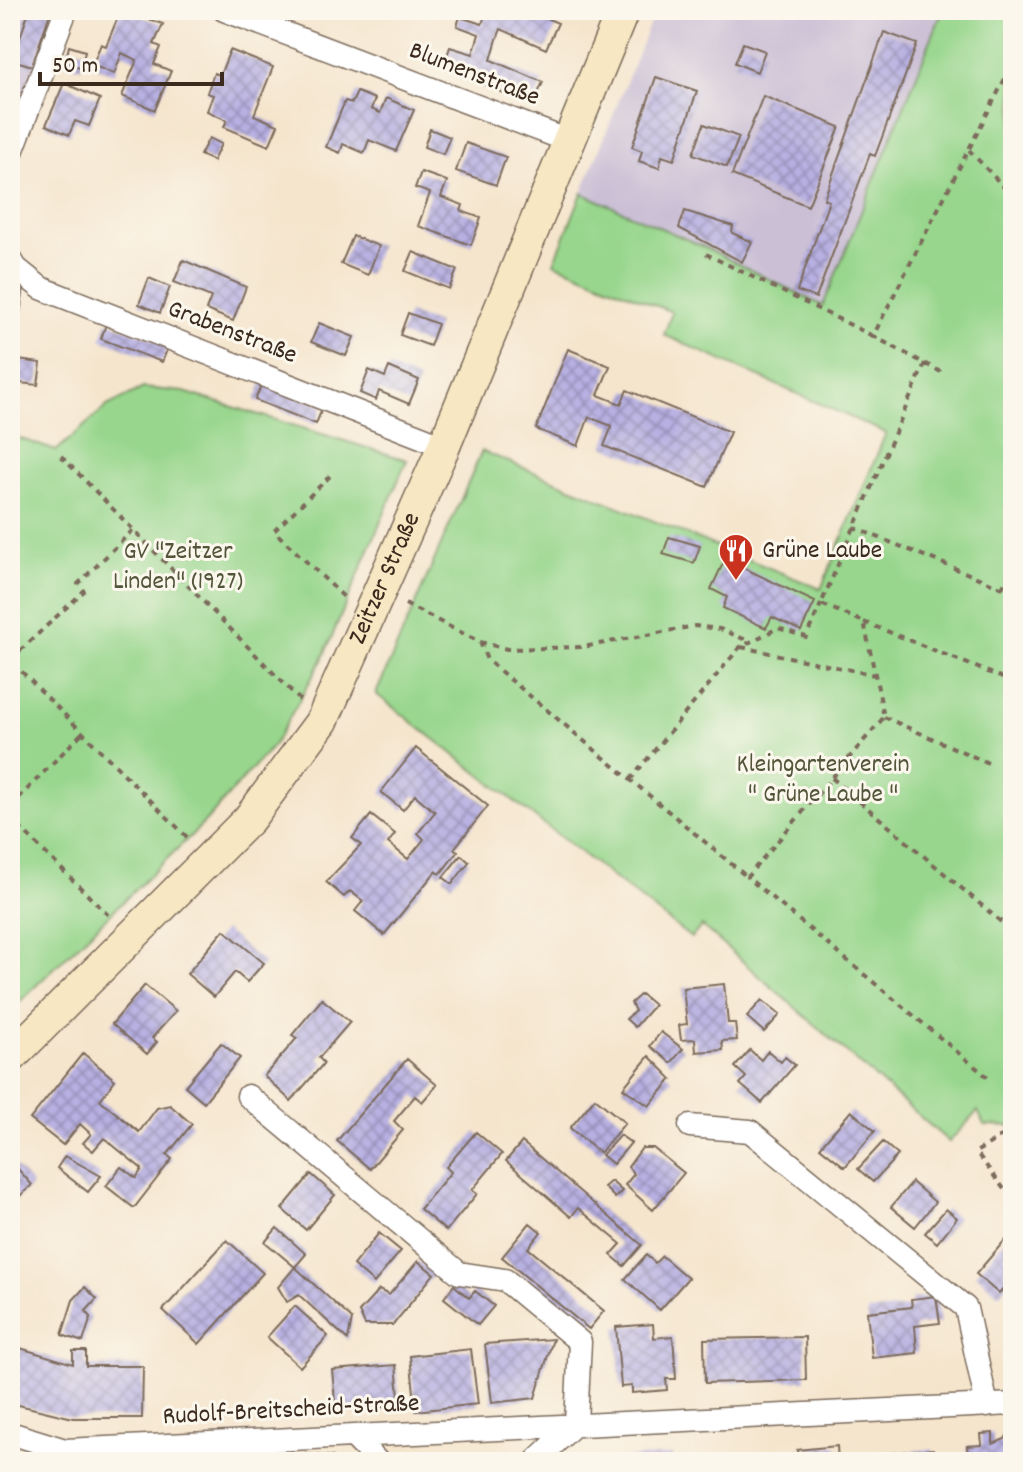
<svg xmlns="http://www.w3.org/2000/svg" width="1023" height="1472" font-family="Dekko,sans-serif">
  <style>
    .industrial { fill: #cbbfd5 }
    .green { fill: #97d68c; stroke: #698055; stroke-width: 2 }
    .building { fill: url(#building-cross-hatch) }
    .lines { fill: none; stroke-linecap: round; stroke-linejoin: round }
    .minor-casing { stroke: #7c6b5b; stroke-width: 25 }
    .secondary-casing { stroke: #7c6b5b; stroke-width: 35 }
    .path { stroke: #7c6b5b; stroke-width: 4; stroke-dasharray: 6 6; stroke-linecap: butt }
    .minor { stroke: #fff; stroke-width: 22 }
    .secondary { stroke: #f7e8c3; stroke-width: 32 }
    .labels { text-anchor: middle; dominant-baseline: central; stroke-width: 6; stroke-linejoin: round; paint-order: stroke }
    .street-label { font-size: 26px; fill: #3b2a1e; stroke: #fbf7ec }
    .poi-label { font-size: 26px; fill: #3b2a1e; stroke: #fbf7ec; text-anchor: start }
    .park-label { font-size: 26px; fill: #52553a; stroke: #fbf7ec }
  </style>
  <defs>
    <pattern id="building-cross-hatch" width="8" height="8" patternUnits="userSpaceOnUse" patternTransform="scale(2)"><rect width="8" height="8" fill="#b7b0e2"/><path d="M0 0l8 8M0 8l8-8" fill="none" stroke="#968fb7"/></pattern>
  </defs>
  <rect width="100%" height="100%" fill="#fbf7ec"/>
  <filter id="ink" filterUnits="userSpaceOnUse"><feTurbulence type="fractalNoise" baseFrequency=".0125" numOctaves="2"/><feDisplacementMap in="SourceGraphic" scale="16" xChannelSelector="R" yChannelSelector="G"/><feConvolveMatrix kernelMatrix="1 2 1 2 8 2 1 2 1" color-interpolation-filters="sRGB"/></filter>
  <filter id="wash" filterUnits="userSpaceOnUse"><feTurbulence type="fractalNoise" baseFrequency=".006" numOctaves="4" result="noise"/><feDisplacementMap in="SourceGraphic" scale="32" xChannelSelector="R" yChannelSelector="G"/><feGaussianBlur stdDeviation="1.8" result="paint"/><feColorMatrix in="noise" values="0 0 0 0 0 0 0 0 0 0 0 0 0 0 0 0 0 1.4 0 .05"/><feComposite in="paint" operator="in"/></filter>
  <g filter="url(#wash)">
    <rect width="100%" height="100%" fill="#f5e5cd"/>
    <!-- industrial -->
    <path class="industrial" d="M10,10h46l-29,83 -17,-6z
      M668,10h275l-120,296 -119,-59 -122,-54 72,-180z"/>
    <!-- green -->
    <path class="green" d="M943,10h70v1116l-29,-1 -6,-14 -29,31 -247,-216 -11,12 -315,-244 106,-243 339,138 65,-156 -222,-98 8,-23 -118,-49 28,-70 122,54 119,59z
      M143,388l41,4 223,68 -85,200 -47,83 -69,78 -196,190v-576l46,16 51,-45z"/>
    <g id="blocks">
      <!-- building -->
      <path class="building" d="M29,10h22l-19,56 -19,-6z
        M121,10l42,14 -9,20 7,3 -7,17 17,7 -16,39 -33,-14 15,-36 -15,-7 -8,21 -22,-9 9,-21 5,2z
        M487,10h40l31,13 -12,26 -45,-20 -4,10 -6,21 52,22 -10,23 -51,-21 3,-9 -40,-13 5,-15 23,7 6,-20 -22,-8 3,-9 22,7z
        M884,32l33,12 -42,112 -5,-2 -54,144 -19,-7 32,-90 -5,-2z
        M743,43l22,8 -8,21 -22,-9z
        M69,46l16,5 -4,17 -16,-4z
        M230,50l43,17 -19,48 24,10 -9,21 -45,-19 3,-7 -20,-9 6,-16 -6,-2 7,-20 6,2z
        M656,77l41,14 -23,69 -12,-4 -3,12 -20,-7 3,-10 -10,-4z
        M64,83l36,16 -11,27 -14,-5 -6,14 -23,-10z
        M357,92l18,7 -4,10 9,4 6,-15 28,12 -18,41 -27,-11 -5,13 -21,-9 -3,9 -14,-6 19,-46 7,2z
        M763,96l77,31 -32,79 -76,-31z
        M704,124l35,13 -12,30 -34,-13z
        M430,129l20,8 -7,17 -19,-7z
        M209,138l12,6 -8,17 -13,-6z
        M466,143l40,14 -10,28 -40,-14z
        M421,172l26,9 -6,16 22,8 -2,6 20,7 -10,27 -53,-19 12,-33 -15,-5z
        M685,211l48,15 -1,7 20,9 -10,20 -63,-34z
        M353,236l26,10 -11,29 -27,-11z
        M413,252l44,18 -8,19 -44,-18z
        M183,260l63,27 -13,34 -27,-11 5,-13 -37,-15z
        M149,278l21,9 -10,26 -21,-9z
        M10,284l14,2 -6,43 -8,-2z
        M408,313l30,11 -8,22 -30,-11z
        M107,321l62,24 -7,17 -61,-23z
        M319,323l35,14 -8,19 -35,-14z
        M568,349l42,17 -12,29 23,9 6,-14 103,42 -23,55 -103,-41 8,-20 -23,-9 -11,29 -42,-17z
        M10,359l31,4 -3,22 -28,-3z
        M389,367l30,13 -10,24 -30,-13 -3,9 -16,-7 9,-23 16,7z
        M262,383l61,23 -7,18 -61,-24z
        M669,537l31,9 -6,17 -31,-9z
        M725,559l90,43 -14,29 -29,-14 -6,11 -43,-20 4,-11 -16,-8z
        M416,748l72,58 -34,43 4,2 -18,23 -4,-3 -52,64 -29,-24 8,-10 -13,-10 -6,6 -18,-15 35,-37 -9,-7 19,-23 24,19 -7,9 20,16 16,-20 -6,-6 17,-21 -20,-17 -12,15 -22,-18z
        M461,855l8,7 -17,22 -9,-7z
        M224,930l40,33 -17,19 -12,-10 -21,25 -27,-23z
        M724,984l4,39h7l2,17 -15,1 1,9 -27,2 -1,-13 -14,1 -2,-15 8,-1 -4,-36z
        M145,985l31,26 -24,27 5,4 -10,12 -35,-30z
        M641,994l13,11 -19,22 -9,-8 9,-8 -4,-8z
        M322,999l28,23 -31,36 5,5 -33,38 -27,-25 33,-38 -5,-3z
        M762,1000l18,15 -16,17 -17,-15z
        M661,1032l22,17 -12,14 -21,-17z
        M221,1043l19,15 -36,44 -19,-16z
        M750,1050l11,10 7,-9 13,11 4,-5 10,8 -33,38 -22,-19 6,-7 -11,-10z
        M83,1053l32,27 -15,20 39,32 18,-24 13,-3 22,19 -25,31 5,4 -38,49 -28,-22 15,-19 15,11 6,-9 -38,-31 -11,13 -10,-8 8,-9 -11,-10 -17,21 -33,-26z
        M649,1056l23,23 -23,27 -26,-18z
        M407,1059l30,26 -15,17 -7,-6 -21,25 9,9 -33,39 -33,-28z
        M595,1098l30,25 -25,30 -30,-25z
        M851,1111l24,20 -30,36 -25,-20z
        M476,1132l26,22 -30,36 5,4 -31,37 -26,-22 31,-37 -5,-5z
        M620,1135l11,8 -18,21 -11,-9z
        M522,1142l120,103 -18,21 -13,-11 10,-11 -43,-36 -7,9 -65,-56z
        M883,1142l15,13 -25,27 -15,-13z
        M642,1148h11l31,25 -31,37 -28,-25 9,-11 -6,-7z
        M65,1156l36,20 -13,16 -31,-24z
        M10,1160l22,25 -22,20z
        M311,1174l24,21 -29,35 -24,-21z
        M611,1181l11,10 -7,7 -11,-11z
        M912,1182l23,20 -20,25 -24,-20z
        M946,1209l11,9 -20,25 -12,-10z
        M530,1223l11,9 -13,16 76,63 -15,18 -87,-72z
        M277,1228l29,26 -11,13 -30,-25z
        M379,1233l22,18 -27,32 -21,-18z
        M227,1240l36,33 -64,71 -36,-34z
        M1005,1240l8,6v31l-14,17 -23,-20z
        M646,1255l9,8 7,-7 26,22 -28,32 -35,-31z
        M418,1261l16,13 -41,51h-28l-6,-13 20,-22 10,5z
        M295,1267l57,52 -4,21 -49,-45 -12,7 -9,-15z
        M454,1285l15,13 6,-7 19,15 -16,19 -34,-27z
        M85,1287l12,12 -11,12 5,6 -8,25 -21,-7 11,-35z
        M936,1296l4,27 -25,3 2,27 -45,5 -5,-46 45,-5 -1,-8z
        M295,1306l33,30 -28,31 -33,-30z
        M653,1324l1,14 19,-2 3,43h-10l1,11 -35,3v-7l-11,1 -5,-60z
        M805,1337l1,43 -101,3 -1,-44z
        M553,1339l-18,59 -43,5 -7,-59z
        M10,1345l63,19v-13h13v15h57l-1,52h-69l-63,-15z
        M471,1349l7,55 -62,7 -6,-55z
        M396,1365l4,41 -64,5 -4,-41z
        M1013,1426v36h-58l13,-4 -1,-12 15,-1 -1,-11 12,-1v11l12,-5z
        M837,1446l1,16h-40l-1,-12z
        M933,1449l1,13h-52l-1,-8z
        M307,1454l26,3 5,5h-64z
        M672,1455l1,7h-48v-4z
        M738,1456l1,6h-44v-2z"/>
    </g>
  </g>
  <g filter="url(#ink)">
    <use href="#blocks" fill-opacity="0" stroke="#7c6b5b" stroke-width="2"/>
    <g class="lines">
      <defs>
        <path id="minor" d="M224,10l345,131
          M10,157l56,-147
          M10,258l6,10 25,20 403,158
          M248,1096l211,177 46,7 75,62 -4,81 -41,39
          M690,1126l60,5 216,177 21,98
          M10,1433l55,17 948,-46
          M354,1437l24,25"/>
        <g id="secondary">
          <path id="s1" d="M10,1058l239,-239 73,-98 122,-275 179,-436"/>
        </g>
      </defs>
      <!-- minor casing -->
      <use href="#minor" class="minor-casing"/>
      <!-- secondary casing -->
      <use href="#secondary" class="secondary-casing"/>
      <!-- path -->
      <path class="path" d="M969,150l44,47
        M706,254l167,82
        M925,363l-104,241 43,18 20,95 -137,160 244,203
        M941,372l-68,-36 140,-273
        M61,456l239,244
        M330,476l-56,55 73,69
        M853,527l160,65
        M133,530l-55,54 6,7 -74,69 180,180
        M1002,588l11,-25
        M405,604l75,38 27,7 76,-2 112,-21 25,3 31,13
        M864,622l149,60
        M480,642l7,18 260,217
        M741,647l134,28
        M884,717l104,46
        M832,778l181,154
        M630,780l110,-133 38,-19 28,9 15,-33
        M10,807l73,-75
        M10,818l100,99
        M1013,1129l-37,23 37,49"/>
      <!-- minor -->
      <use href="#minor" class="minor"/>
      <!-- secondary -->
      <use href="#secondary" class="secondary"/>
    </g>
  </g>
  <!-- icons -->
  <defs>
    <symbol id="restaurant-pin" viewBox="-11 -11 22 30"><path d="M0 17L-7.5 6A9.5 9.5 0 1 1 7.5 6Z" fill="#c8321e" stroke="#fbf7ec"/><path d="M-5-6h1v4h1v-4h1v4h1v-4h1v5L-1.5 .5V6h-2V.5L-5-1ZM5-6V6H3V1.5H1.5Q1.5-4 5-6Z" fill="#fff"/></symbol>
  </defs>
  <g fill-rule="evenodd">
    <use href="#restaurant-pin" x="716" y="531" width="40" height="54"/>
  </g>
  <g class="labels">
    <!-- street labels -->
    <g class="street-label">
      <text transform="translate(474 75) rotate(21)">Blumenstraße</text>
      <text transform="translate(232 333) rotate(21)">Grabenstraße</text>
      <text stroke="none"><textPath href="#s1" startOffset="616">Zeitzer Straße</textPath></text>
      <text transform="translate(291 1411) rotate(-3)">Rudolf-Breitscheid-Straße</text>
    </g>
    <!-- poi labels -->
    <g class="poi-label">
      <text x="762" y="551">Grüne Laube</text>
    </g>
    <!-- park labels -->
    <g class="park-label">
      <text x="178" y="552">GV "Zeitzer<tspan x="178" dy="30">Linden" (1927)</tspan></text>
      <text x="823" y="765">Kleingartenverein<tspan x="823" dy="30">" Grüne Laube "</tspan></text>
    </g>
  </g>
  <!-- margin -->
  <rect width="1023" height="1472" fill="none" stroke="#fbf7ec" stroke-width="40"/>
  <!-- scale -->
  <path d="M40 72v12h182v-12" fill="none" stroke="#3b2a1e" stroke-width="4"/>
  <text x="52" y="72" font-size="24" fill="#3b2a1e" stroke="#fbf7ec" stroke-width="6" paint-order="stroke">50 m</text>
</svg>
